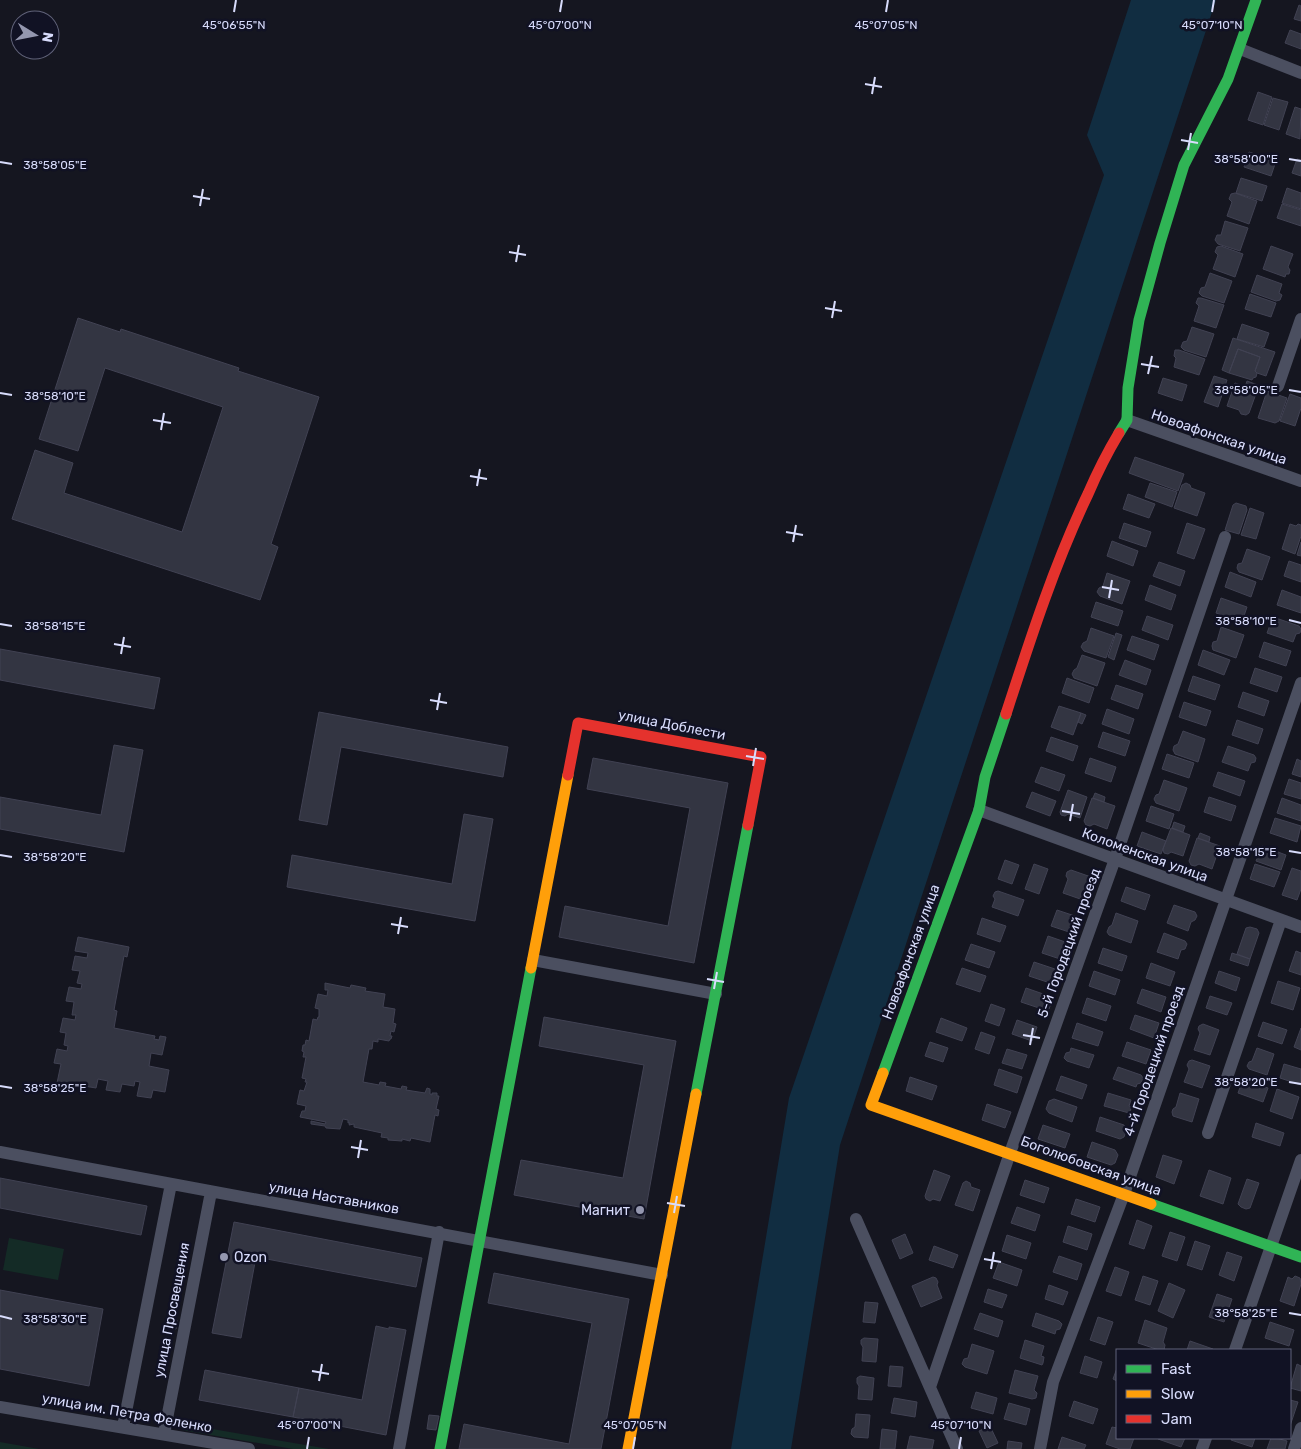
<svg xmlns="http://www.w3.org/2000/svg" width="1301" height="1449" font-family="Rubik,sans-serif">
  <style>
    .green { fill: #142b26 }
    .water { fill: #112d41 }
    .building { fill: #333542; stroke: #414253 }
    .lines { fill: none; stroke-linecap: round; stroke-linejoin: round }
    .street { stroke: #4b4f60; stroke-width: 12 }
    .fast { stroke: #30b455; stroke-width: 11 }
    .slow { stroke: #ff9f0a; stroke-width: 11 }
    .jam { stroke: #e5322d; stroke-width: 11 }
    .ticks { fill: none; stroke: #d8dcfc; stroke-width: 2 }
    .poi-dot { fill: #9497af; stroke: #111224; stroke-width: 2 }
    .labels { text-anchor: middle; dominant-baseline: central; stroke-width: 5; stroke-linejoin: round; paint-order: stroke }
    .street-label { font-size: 14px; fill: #d8dcfc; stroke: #111224 }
    .poi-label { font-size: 14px; fill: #d8dcfc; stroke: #111224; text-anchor: end }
    .ticks-label { font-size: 12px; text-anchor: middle; fill: #d8dcfc; stroke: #111224; stroke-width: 5; stroke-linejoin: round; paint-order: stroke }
  </style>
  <rect width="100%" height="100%" fill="#151620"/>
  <!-- green -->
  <path class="green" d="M9,1238l55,11 -6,31 -55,-10z
    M183,1424l146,25h-36l-111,-19z
    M0,1442l39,7h-39z"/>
  <!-- water -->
  <path class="water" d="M1131,0h85l-376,1145 -49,304h-60l58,-351 315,-923 -17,-40z"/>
  <!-- building -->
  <path class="building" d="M1299,5l2,1v15l-7,-2z
    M1290,30l11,4v15l-16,-6z
    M1258,92l14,5 -9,28 -15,-5z
    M1273,98l15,4 -9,28 -15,-5z
    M1295,107l6,2 -1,30 -14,-5z
    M1249,152l27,9 -5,15 -27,-9z
    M1297,159l4,1v16l-9,-3z
    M1241,178l26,8 -5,15 -26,-8z
    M1287,188l14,5v16l-19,-6z
    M1235,193l22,8 -8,23 -22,-8 5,-14 -3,-3 2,-5z
    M1282,204l19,6v16l-24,-8z
    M1225,221l23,7 -8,23 -22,-7 -3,-4 2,-5h4z
    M1221,246l22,8 -8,23 -22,-8 5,-14 -3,-3 2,-5z
    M1271,246l22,8 -5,13 2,3 -1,4h-3l-1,3 -22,-8z
    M1210,273l22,8 -8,22 -22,-7 -3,-3 2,-5 4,-1z
    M1257,275l25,9 -3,9 3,2 -2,5 -4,1 -25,-9z
    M1250,294l26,9 -5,14 -26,-8z
    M1198,298h3l23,7 -8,23 -22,-7 5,-15 -3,-3z
    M78,318l42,14 1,-3 118,39 -1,3 81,26 -48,147 7,3 -18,53 -248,-81 23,-69 38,13 -9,30 118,39 41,-125 -118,-39 -27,83 -39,-12z
    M1242,324l27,9 -5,14 -27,-8z
    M1192,327l22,7 -8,23 -22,-7 -3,-3 2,-5 4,-1z
    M1233,338l42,14 -9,24 -9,-3 -2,-2 5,-14 -22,-8 -9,24 -7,-3z
    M1238,349l22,8 -5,14 2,2 -1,4 -3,1 -1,2 -23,-7z
    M1175,350h4l26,9 -6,16 -25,-8 2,-9 -2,-2z
    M1214,376l13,4 -9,27 -14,-5z
    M1163,378l24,7 -5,16 -24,-8z
    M1247,381l11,4 -2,5 -11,-3z
    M1235,383l22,8 -8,22 -3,2 -5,-1 -2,-4 -12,-4z
    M1267,391l20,7 -8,23 -4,2 -17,-5z
    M1290,394l11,4v10l-6,18 -15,-5z
    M1135,457l49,17 -6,17 -49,-18z
    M1150,483l27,9 -5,15 -27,-10z
    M1186,483l4,2 1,3 14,5 -8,23 -23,-8 8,-23z
    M1128,494l27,10 -6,14 -26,-9z
    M1236,503l10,3 1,4 -8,24 -14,-4 8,-25z
    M1250,508l14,5 -8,26 -15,-4z
    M1124,523l27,9 -5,15 -27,-9z
    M1187,523l18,6 -11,30 -17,-6z
    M1290,524l6,2 2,-2 3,1v11l-6,18 -13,-5z
    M1112,541l26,10 -5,15 -26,-10z
    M1301,542v14l-4,-1z
    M1247,549l23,8 -8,23 -23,-8 -2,-4 1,-4 4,-1z
    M1289,561l12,4v17l-17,-6z
    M1159,562l26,9 -5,15 -27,-10z
    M1230,572l26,10 -5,15 -26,-10z
    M1107,573l23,8 -8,23 -22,-8 -3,-4 2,-4 4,-2z
    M1150,585l26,10 -5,15 -26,-10z
    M1282,590l19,7v16l-24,-8z
    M1221,598l26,9 -5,15 -26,-9z
    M1096,602l27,9 -5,15 -27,-9z
    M1147,616l26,9 -5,15 -26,-10z
    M1273,617l26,9 2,3 -1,4 -4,1 -3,8 -26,-9z
    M1221,627l23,8 -8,23 -23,-8 -1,-4 1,-4 4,-1z
    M1091,628l23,8 -8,22 -22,-7 -3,-4 2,-4 4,-2z
    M1116,633l6,2 -8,25 -6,-3z
    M1132,636l27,9 -5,15 -27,-10z
    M1264,642l27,9 -5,15 -27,-9z
    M0,649l160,29 -6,31 -154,-29z
    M1203,650l27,10 -6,15 -26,-10z
    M1082,655l23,8 -8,23 -23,-8 -2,-4 2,-4 3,-2z
    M1125,660l26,10 -5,15 -27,-10z
    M1255,668l27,9 -5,15 -27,-9z
    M1193,676l27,9 -5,15 -27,-9z
    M1067,678l27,10 -5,15 -27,-10z
    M1116,685l27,9 -5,15 -27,-10z
    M1243,692l26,9 -5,15 -26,-9z
    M1184,702l27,9 -5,15 -27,-9z
    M1059,706l22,7 -8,22 -22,-8z
    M1107,709l27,10 -5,15 -27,-10z
    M319,712l189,35 -5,30 -162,-30 -14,78 -28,-5z
    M1081,713l5,2 -4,9 -4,-2z
    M1237,720l26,9 -5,15 -26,-9z
    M1183,731l22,8 -7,23 -23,-8 -2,-4 1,-4 4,-2z
    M1103,732l27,9 -5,15 -27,-9z
    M1051,737l27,9 -5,15 -27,-10z
    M114,745l29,5 -19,102 -124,-23v-32l101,18z
    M1228,746l26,9 2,3 -1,4 -4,1 -3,8 -26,-9z
    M1167,754l27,9 -5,15 -27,-9z
    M593,758l135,25 -34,180 -135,-26 6,-31 103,20 22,-118 -103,-19z
    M1090,758l26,9 -5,15 -26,-9z
    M1297,759l4,2v16l-9,-3z
    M1041,767l24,8 -6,16 -24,-9z
    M1218,772l27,9 -5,15 -27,-10z
    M1289,779l12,4v16l-17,-5z
    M1164,780l23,8 -8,23 -23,-8 -2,-4 2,-4 3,-1z
    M1068,790l19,7 -7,21 -12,-4 -3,2 -4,-1 -1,-3z
    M1032,792l24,9 -6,15 -24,-9z
    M1095,793l10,4 -1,5 -11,-4z
    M1209,797l27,9 -5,15 -27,-9z
    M1092,798l23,8 -8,23 -13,-5 -4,2 -4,-1 -2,-4z
    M1282,798l19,7v16l-24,-8z
    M1151,806l23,8 -5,15 -23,-8z
    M464,814l29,5 -18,102 -188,-34 5,-32 160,29z
    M1275,818l26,8 -4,16 -27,-9z
    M1174,822l11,4 -2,6 -11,-4z
    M1171,828l19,7 -7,21 -12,-4 -3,2 -4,-1 -1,-4z
    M1142,832l24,9 -5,13 -24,-8z
    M1200,833l10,4 -1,5 -11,-4z
    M1197,838l23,8 -8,23 -13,-5 -4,2 -4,-1 -2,-4z
    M1262,846l24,9 -5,15 -25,-9z
    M1005,860l14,5 -7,19 -14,-5z
    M1034,864l14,5 -9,25 -14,-5z
    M1255,864l25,8 -6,15 -24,-8z
    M1292,868l9,3v18l-4,11 -15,-5z
    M1071,870l23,8 -8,23 -23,-8 5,-14 -2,-3 1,-4z
    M1126,887l24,8 -5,15 -24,-9z
    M998,891l26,9 -6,16 -26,-9 3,-8 -2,-3 2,-4z
    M1174,905l21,7 2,4 -2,4 -4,2 -3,9 -21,-8z
    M1057,910l24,8 -6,16 -24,-8z
    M1116,913l22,8 -7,22 -22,-8 -2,-3 2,-5 3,-2z
    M982,918l24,8 -6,16 -23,-8z
    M1250,927l7,2 2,4 -9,26 -13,-5 9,-26z
    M1164,933l21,8 2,3 -2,5 -4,1 -3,9 -21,-7z
    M1048,936l23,8 -5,17 -24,-8z
    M78,937l51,10 -2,10 -3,-1 -10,54 3,1 -3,17 41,8 -1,3 5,1 1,-4 6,1 -4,18 -11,-2 -2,13 20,4 -4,22 -12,-2 -2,8 -14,-2 3,-14 -5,-1 -1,5 -12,-2 -2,8 -14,-2 2,-9 -10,-2 -2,9 -12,-2 -1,2 -26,-5 4,-19 -7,-1 3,-14 10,2 1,-5 -4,-1 2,-12 -6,-1 3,-14 12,2 1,-5h-4l2,-13 -8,-1 3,-14 12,2 1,-5 -5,-1 3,-12 -8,-1 3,-14 12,2 1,-5 -13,-2z
    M971,944l24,8 -6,16 -24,-8z
    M1103,948l24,8 -5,15 -24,-8z
    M1296,951l5,2v22l-12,-4z
    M1232,953l18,6 -2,7 -18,-6z
    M1034,962l24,8 3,4 -3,9 -5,1 -24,-8z
    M1151,963l24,9 -5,14 -24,-8z
    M962,968l24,8 -6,16 -24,-8z
    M1094,971l26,9 -5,15 -26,-9z
    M1219,971l21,7 -4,13 -21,-8z
    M1278,981l22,7 -7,22 -22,-7z
    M325,983l25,5 1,-3 15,3 -1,3 20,3 -2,13 12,2 -2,14 3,1 -2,8 -3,-1 -1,5h2l-1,3h-1l-1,2 -11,-2v3l-5,-1 -1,8h-3l-6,33 16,3 1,-3 6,1 -1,3 16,3 1,-3 5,1 -1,3 19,3 2,-5 3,1v5l2,1v-2h5v3h2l-3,13 3,1 -1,6 -3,-1 -5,27 -19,-4 -1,3 -8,-2v2l-14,-1v-2l-7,-1 1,-4 -28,-6v-3l-5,1 1,-2h-2v-3l-5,-1 -3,10 -14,-1 -1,-2 -14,-2v-3l14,3 1,-2 -26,-5 2,-6h3l1,-5 -9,-2 3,-14 4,1 3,-9h-2l1,-3 -4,-1 4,-21h-3l1,-5 -2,-1 1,-6h2l1,-5 3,1 4,-22 4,1 1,-3h1v-8l-4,-1 3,-14 9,2 1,-6h-3z
    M1026,988l23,8 3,4 -3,9 -4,1 -24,-8z
    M1142,989l24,8 -5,15 -24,-9z
    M1210,996l22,7 -5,12 -21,-7z
    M1087,998l24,8 -5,15 -24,-8z
    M991,1004l14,5 -6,17 -14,-5z
    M1135,1015l24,8 -5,15 -24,-9z
    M544,1017l132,24 -32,178 -130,-24 7,-35 102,18 21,-113 -105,-19z
    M941,1018l26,10 -5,13 -26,-9z
    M1017,1020l20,7 -5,14 -20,-7z
    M1263,1022l24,8 -5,14 -24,-8z
    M1077,1023l26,9 -5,14 -26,-8z
    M1203,1024l16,6 -9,25 -16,-5 6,-17 -2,-4 1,-3z
    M1301,1028v22l-7,-3z
    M981,1032l14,5 -6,17 -14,-5z
    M930,1042l18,6 -5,14 -18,-6z
    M1127,1042l24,8 -5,14 -24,-8z
    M1071,1048l23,7 -5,13 -22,-7 -3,-3 2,-5 4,-1z
    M1257,1048l17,6 -7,21 -18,-6 -2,-3 2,-4 3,-1z
    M1007,1049l20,6 -5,14 -20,-6z
    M1192,1060l18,6 -8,22 -18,-6 5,-13 -2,-4 2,-4z
    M1284,1064l17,5v16l-21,-7z
    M1118,1067l23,8 2,3 -2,5 -4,1 -1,3 -23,-8z
    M999,1069l23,8 -5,16 -23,-8z
    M1061,1076l26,9 -5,14 -26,-9z
    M910,1077l27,9 -5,14 -26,-9z
    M1243,1079l25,9 -5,14 -25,-9z
    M1277,1089l22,8 -7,22 -22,-8z
    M1108,1093l23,7 -2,6 3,1 -3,6 -25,-7z
    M1180,1093l19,6 -7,23 -19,-6 -1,-4 1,-3 3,-2z
    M1054,1099l23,8 -5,15 -23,-9 -3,-4 3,-8z
    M987,1104l24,8 -6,16 -23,-8z
    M1100,1117l24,8 3,4 -3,8 -4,2 -24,-8z
    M1256,1123l28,10 -4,13 -28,-9z
    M1043,1125l27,9 -5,14 -27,-9z
    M1092,1142l23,8 3,5 -3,8 -4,2 -24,-8z
    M1163,1155l19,6 -8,23 -18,-7z
    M934,1170l16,6 -10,25 -7,-2 -3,2 -4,-2 -1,-3z
    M1209,1170l22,8 -8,26 -23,-8z
    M0,1178l147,28 -6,29 -141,-27z
    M1247,1179l12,4 -9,25 -4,1 -5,-2 -3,-3z
    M1025,1180l24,8 -5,15 -24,-8z
    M966,1181l4,2 1,4 9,3 -7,21 -18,-6 8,-22z
    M1076,1199l24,8 -5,15 -24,-8z
    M1017,1207l23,8 -5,16 -24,-8z
    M1137,1220l15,6 -8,23 -15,-5z
    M234,1222l188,36 -6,29 -160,-30 -15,81 -29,-5z
    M1068,1226l24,8 -5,16 -24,-8z
    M1170,1232l15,5 -8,24 -15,-5z
    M905,1234l8,19 -13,6 -8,-19z
    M1007,1235l24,8 -5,16 -24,-8z
    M1195,1241l15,5 -8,24 -15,-5z
    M934,1246l24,9 -5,13 -24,-8z
    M1227,1252l15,5 -8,24 -15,-6z
    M1059,1256l23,8 -5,16 -24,-8z
    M999,1262l23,8 -5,16 -24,-8z
    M1115,1267l14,5 -8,24 -15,-5z
    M494,1273l135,26 -28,150h-142l5,-25 105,20 23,-121 -104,-20z
    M1143,1276l15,5 -8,24 -15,-5z
    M1295,1276l5,2 1,6 -7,22 -14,-5 8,-24 4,2z
    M933,1277l3,1 2,4 -1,3 5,13 -21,9 -9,-21z
    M1169,1283l16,7 -12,28 -15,-7z
    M1049,1285l19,7 -5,13 -18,-6z
    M988,1289l19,6 -5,13 -18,-6z
    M0,1290l103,19 -14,77 -89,-17z
    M1217,1294l15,5 -8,23 -15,-5z
    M865,1302l13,1 -3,20 -12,-1z
    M980,1313l23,8 -5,16 -24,-8z
    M1036,1313l23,8 3,3 -2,5 -4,1 -1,4 -23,-8z
    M1098,1317l15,5 -8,23 -15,-5z
    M168,1318l9,2 -1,9 -10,-2z
    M1145,1320l22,8 -4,14 2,3 -1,5h-5l-21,-7z
    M1270,1322l24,8 -5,16 -24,-8z
    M376,1326l13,3v-2l17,3 -20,105 -93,-18 6,-29 63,12z
    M864,1338l14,1 -2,23 -14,-1 1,-14 -2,-3v-4z
    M1025,1340l19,6 -3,10 3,1 -1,6 -1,2 -22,-7z
    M1190,1341l23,8v1h-26z
    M972,1344l22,7 -7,23 -22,-7 -3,-3 2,-5 4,-1z
    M1085,1356l17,6 -5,16 -17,-5z
    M1297,1364l4,2v25l-11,-3z
    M890,1366l13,1 -2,20 -13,-1z
    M1117,1368v13l-4,-2z
    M205,1370l94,18 -6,29 -94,-17z
    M1015,1370l23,6 -4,14 3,3 -1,5 -4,1 -23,-6z
    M860,1376l14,2 -2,22 -14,-1 1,-13 -2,-3v-5z
    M976,1392l21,6 -4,16 -22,-6z
    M894,1398l23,4 -2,15 -24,-4z
    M1290,1400l8,2 -8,24z
    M1074,1401l24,8 -5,15 -24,-8z
    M1009,1403l21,6 -4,16 -22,-6z
    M856,1414l14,1 -2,23 -14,-1 -3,-3 1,-5 3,-2z
    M429,1415l10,1 -3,14 -9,-1z
    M990,1426l8,17 -11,5 -8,-17z
    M1112,1427l5,1v10h17l-4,11h-10l-14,-5z
    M882,1429l15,2 -2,18h-15z
    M910,1436l24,4 -2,9h-25z
    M1062,1437l24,8 -2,4h-26z
    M1158,1438h27l-4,9 -23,-8z
    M1232,1438h23l-3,9 -21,-7z
    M1271,1438h5l11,3 -2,8h-18z
    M1008,1441l14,2 -1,6h-14z"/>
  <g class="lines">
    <!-- street -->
    <path class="street" d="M1240,49l61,24
      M1278,386l23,-67
      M1127,420l174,61
      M979,810l322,117
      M533,960l183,34
      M1208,1133l73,-213
      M0,1152c221,42 442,80 662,123
      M856,1219l101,230
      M1235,1350l66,-190
      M930,1387l80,-234 105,-294 110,-322
      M0,1407l249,42
      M123,1427l48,-243
      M164,1434l47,-242
      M399,1449l40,-217
      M1040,1449l13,-67 71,-188 177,-511
      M1202,1449l4,-11
      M1294,1449l7,-21"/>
    <!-- fast -->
    <path class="fast" d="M1119,433l8,-13 1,-32 11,-68 21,-77 24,-78 44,-86 28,-79
      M883,1073l96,-263 6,-33 21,-63
      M696,1094l52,-269
      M1151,1204l150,53
      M440,1449l91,-481"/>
    <!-- slow -->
    <path class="slow" d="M531,968l37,-193
      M883,1073l-12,32 280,99
      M628,1449l68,-355"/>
    <!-- jam -->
    <path class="jam" d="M1006,714c24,-74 48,-149 82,-220 9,-21 19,-41 31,-61
      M568,775l10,-52 183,34 -13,68"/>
  </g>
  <!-- ticks -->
  <path class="ticks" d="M234,12l2,-12M560,12l2,-12M886,12l2,-12M1212,12l2,-12M865,84l17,3M872,94l3,-17M1181,140l17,3M1188,150l3,-17M1289,159l12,2M0,162l12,2M193,196l17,3M200,206l3,-17M509,252l17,3M516,262l3,-17M825,308l17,3M832,318l3,-17M1141,364l18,3M1148,374l4,-18M1289,390l12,2M0,393l12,2M153,420l18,3M161,430l3,-17M470,476l17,3M477,486l3,-17M786,532l17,3M793,542l3,-17M1102,587l17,3M1109,598l3,-18M1289,620l12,3M0,624l12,2M114,644l17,3M121,654l3,-17M430,700l17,3M437,710l3,-17M746,756l18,3M753,766l3,-18M1062,811l18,3M1070,821l3,-17M1289,851l12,2M0,855l12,2M391,924l17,3M398,934l3,-17M707,979l17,3M714,989l3,-17M1023,1035l17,3M1030,1045l3,-17M1289,1082l12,2M0,1086l12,2M351,1147l17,3M358,1158l3,-18M667,1203l18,3M674,1213l3,-17M984,1259l17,3M991,1269l3,-17M1289,1313l12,2M0,1316l12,3M312,1371l17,3M319,1381l3,-17M307,1449l2,-12M633,1449l2,-12M959,1449l2,-12"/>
  <!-- markers -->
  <g class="poi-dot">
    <circle cx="640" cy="1210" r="5"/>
    <circle cx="224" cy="1257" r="5"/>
  </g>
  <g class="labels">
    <!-- street labels -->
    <g class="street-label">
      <text transform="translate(1219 437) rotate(19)">Новоафонская улица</text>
      <text transform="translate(672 725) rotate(11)">улица Доблести</text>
      <text transform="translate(1145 855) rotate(20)">Коломенская улица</text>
      <text transform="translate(1069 943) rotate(-70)">5-й Городецкий проезд</text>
      <text transform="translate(911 952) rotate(-70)">Новоафонская улица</text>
      <text transform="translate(1154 1061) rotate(-71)">4-й Городецкий проезд</text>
      <text transform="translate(1091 1166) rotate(20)">Боголюбовская улица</text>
      <text transform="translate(334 1198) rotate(10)">улица Наставников</text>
      <text transform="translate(172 1310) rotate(-79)">улица Просвещения</text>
      <text transform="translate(127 1413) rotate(10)">улица им. Петра Феленко</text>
    </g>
    <!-- poi labels -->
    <g class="poi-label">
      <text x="630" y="1210">Магнит</text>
      <text x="234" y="1257" text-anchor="start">Ozon</text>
    </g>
  </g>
  <g class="ticks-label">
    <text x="234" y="29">45°06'55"N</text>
    <text x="560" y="29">45°07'00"N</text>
    <text x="886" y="29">45°07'05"N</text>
    <text x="1212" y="29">45°07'10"N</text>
    <text x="1246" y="163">38°58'00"E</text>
    <text x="55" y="169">38°58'05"E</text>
    <text x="1246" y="394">38°58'05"E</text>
    <text x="55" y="400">38°58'10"E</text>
    <text x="1246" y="625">38°58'10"E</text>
    <text x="55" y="630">38°58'15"E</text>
    <text x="1246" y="856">38°58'15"E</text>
    <text x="55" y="861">38°58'20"E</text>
    <text x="1246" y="1086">38°58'20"E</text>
    <text x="55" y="1092">38°58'25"E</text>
    <text x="1246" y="1317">38°58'25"E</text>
    <text x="55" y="1323">38°58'30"E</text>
    <text x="309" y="1429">45°07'00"N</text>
    <text x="635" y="1429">45°07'05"N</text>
    <text x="961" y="1429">45°07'10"N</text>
  </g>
  <!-- legend -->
  <rect x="1116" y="1349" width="175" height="90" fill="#111224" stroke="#61637a"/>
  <rect x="1126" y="1365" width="25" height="8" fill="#30b455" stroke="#61637a"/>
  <text x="1161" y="1374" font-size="15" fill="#d8dcfc">Fast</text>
  <rect x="1126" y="1390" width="25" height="8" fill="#ff9f0a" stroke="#61637a"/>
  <text x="1161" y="1399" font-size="15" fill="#d8dcfc">Slow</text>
  <rect x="1126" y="1415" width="25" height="8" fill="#e5322d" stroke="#61637a"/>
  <text x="1161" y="1424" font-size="15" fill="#d8dcfc">Jam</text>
  <!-- north arrow -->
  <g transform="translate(35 35) rotate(100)"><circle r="24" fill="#111224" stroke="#61637a"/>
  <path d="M0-4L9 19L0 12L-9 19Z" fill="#9497af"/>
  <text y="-8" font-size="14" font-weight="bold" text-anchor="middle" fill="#d8dcfc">N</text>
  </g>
</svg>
